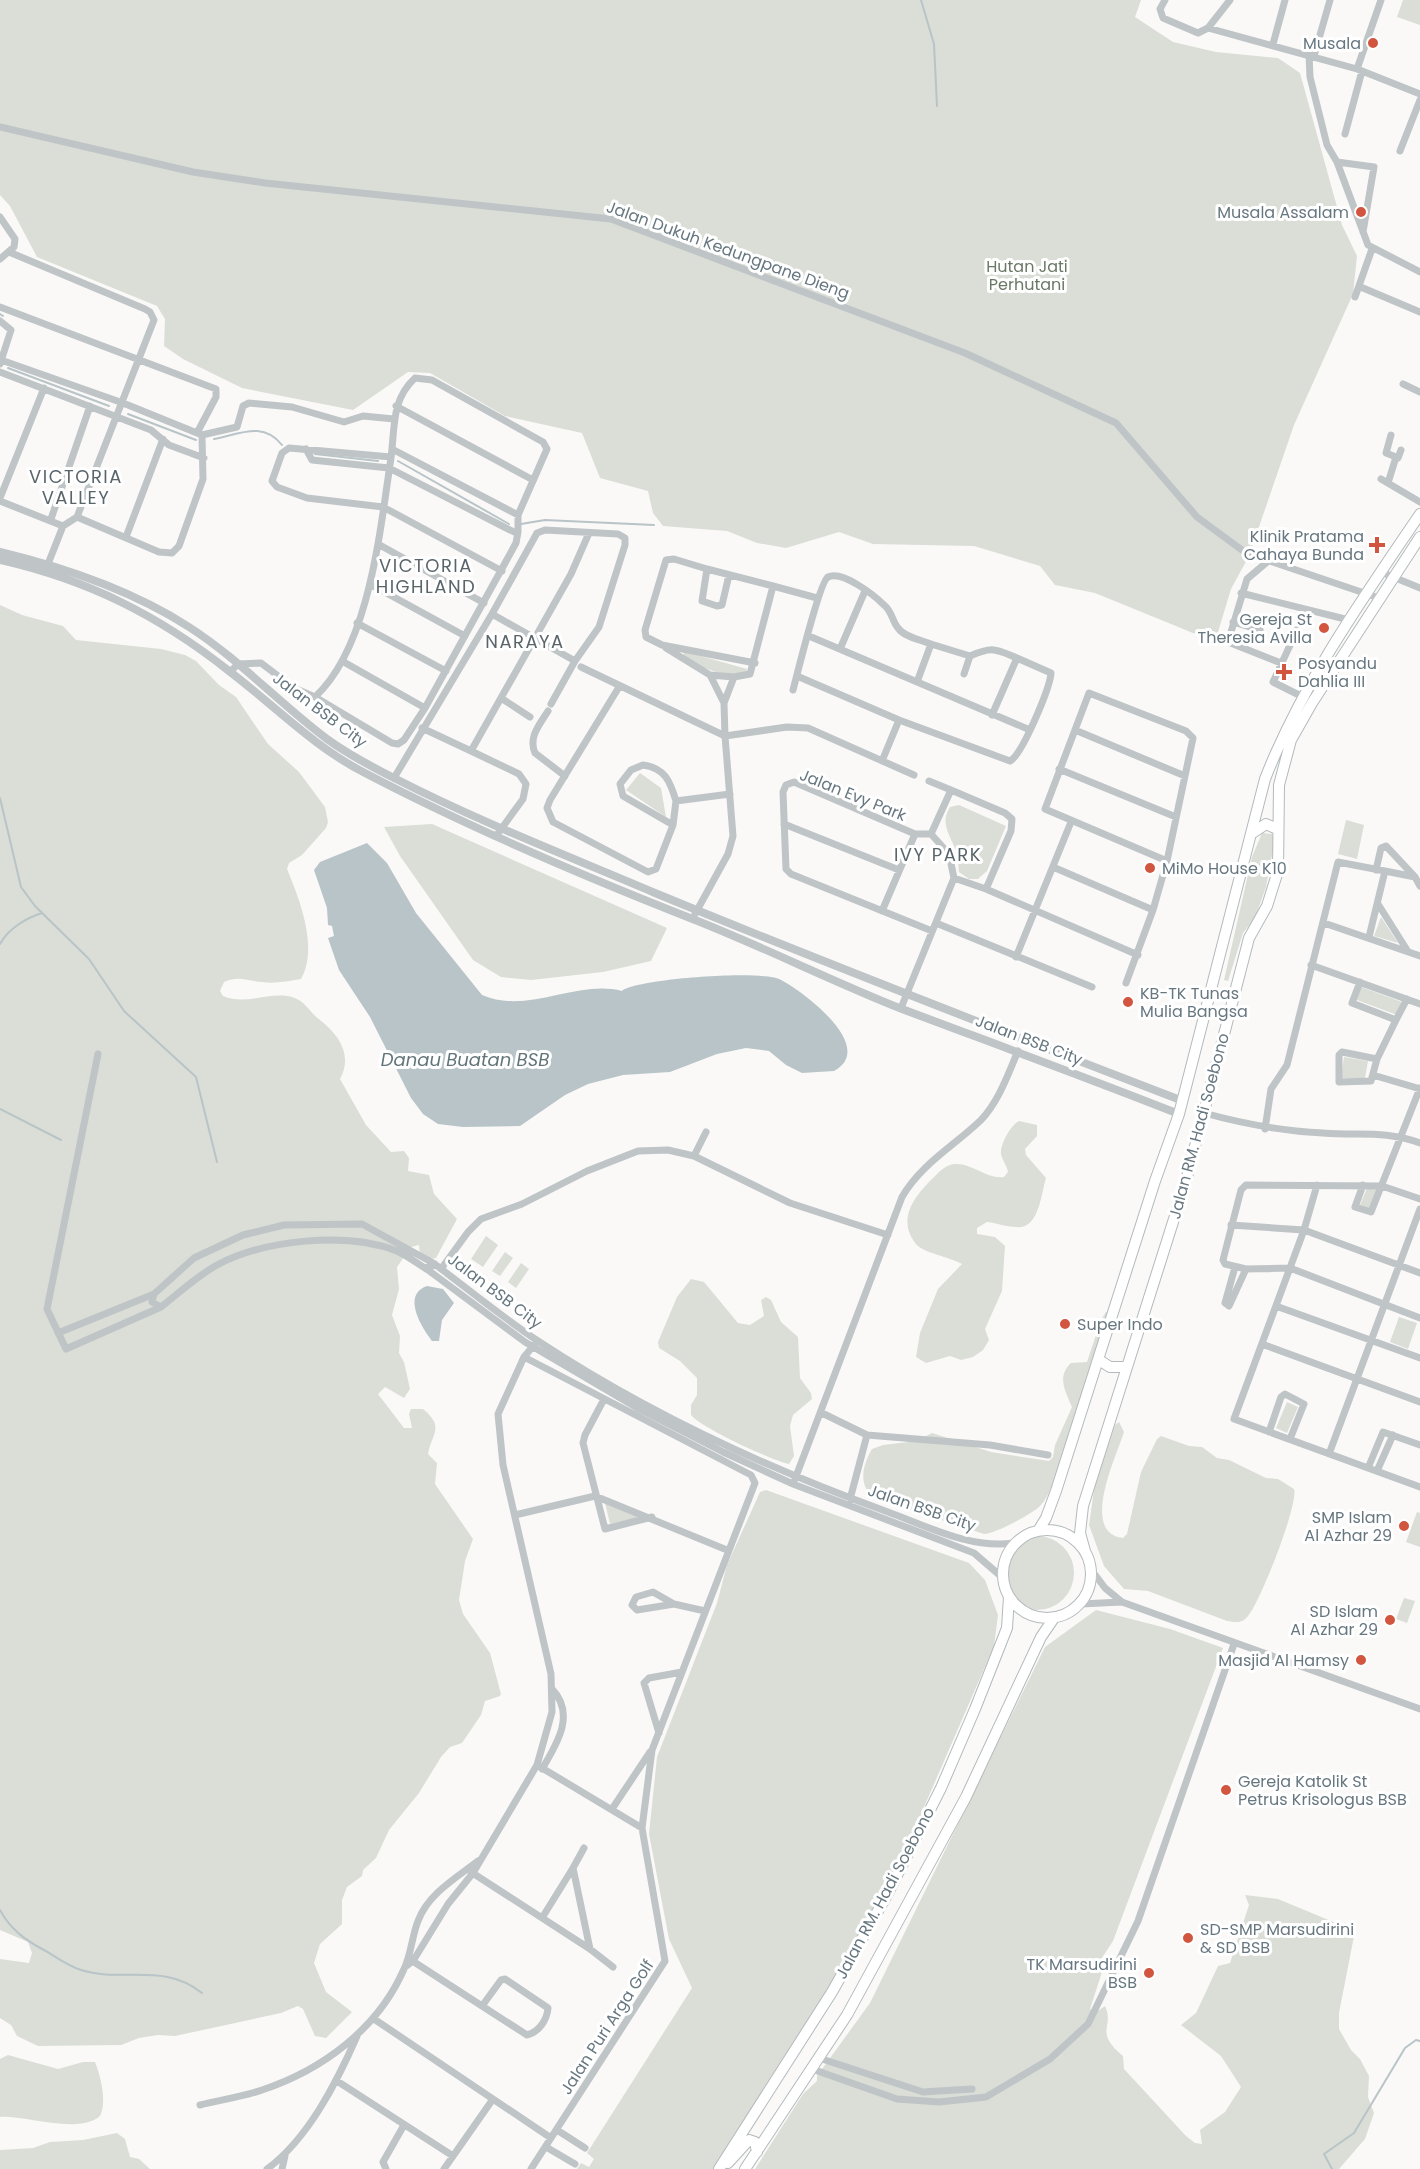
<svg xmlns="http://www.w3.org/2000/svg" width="1420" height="2169" font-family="Poppins,sans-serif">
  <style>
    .green { fill: #daded7 }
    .water { fill: #b8c4c7 }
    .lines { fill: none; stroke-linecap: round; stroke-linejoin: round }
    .stream { stroke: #b8c4c7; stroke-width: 2 }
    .primary-casing { stroke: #b3b9bc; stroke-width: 12 }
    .minor { stroke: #bfc4c7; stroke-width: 7 }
    .tertiary { stroke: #bfc4c7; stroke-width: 8 }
    .primary { stroke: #fff; stroke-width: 10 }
    .poi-dot { fill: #d2563f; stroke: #fff; stroke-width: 2 }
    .labels { text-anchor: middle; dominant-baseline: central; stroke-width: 6; stroke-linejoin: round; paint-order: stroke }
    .poi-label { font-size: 16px; fill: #677780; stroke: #fff; text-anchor: end }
    .street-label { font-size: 16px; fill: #677780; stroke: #fff }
    .park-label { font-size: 16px; fill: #6a7866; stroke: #fff }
    .neighbourhood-label { font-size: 18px; letter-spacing: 1.5px; fill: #59656b; stroke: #fff }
    .water-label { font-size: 18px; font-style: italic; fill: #627579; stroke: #fff }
  </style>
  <rect width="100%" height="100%" fill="#faf9f8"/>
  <!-- green -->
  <path class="green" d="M0,0h1141l-6,17 38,25 43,10 62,6 22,15 42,152 15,31 -4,38 -59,131 -45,131 -18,33 -16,53 -120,-49 -40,-8 -15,-19 -66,-20 -101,-2 -34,-12 -53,16 -29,-5 -30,-12 -64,-5 -10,-13 -5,-22 -48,-13 -18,-45 -77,-17 -75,-43 -22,-1 -55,38 -111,-22 -59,-29 -19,-13 1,-27 -8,-13 -120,-49 -27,-51 -10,-11z
    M1403,0h17v25l-23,-8z
    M0,605l22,10 41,11 13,14 85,9 24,6 11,6 23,24 17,12 32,47 31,28 26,35 3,15 -2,6 -24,27 -13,8 -2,6c12,29 32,79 14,110 -13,2 -27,5 -39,3 -14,-1 -24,-7 -38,0l-4,9 3,5c23,10 46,-5 69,1 14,4 17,15 28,23 19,15 33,35 20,59l26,46 25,27 13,-1 5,7 -1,13 21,4 5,19 23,25 -21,39 -11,2 -5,-3 -1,-12 -8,2 -14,20 2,22 -7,26 8,21 -1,17 5,9 6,27 -6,9 -19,-11 -7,7 26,34h8l-3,-14 2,-5h12c22,18 9,24 5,45l9,9 -2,21 38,55 -8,22 -6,39 4,14 27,39 11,41 -1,2 -15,5 -4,14 -19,28 -12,4 -9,10 -22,36 -30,37 -13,28 -13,12 -1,6 -15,11 -5,13v24l-22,20 -6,19 12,29 26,20 -26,26 -11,-2 -12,-27 -5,-3 -17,7 -106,23 -17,-1 -19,3 -18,7 -83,1 -21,-10 -6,-11 -11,-7v-59l29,4 3,-10 -4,-11 -28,-12z
    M683,651l64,18 -2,7c-23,0 -40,-7 -60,-17z
    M640,773l21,15 5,29 -40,-27z
    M959,805l47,21 -19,45 -9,8h-9l-10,-7c-1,-6 0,-13 -2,-19 -6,-17 -18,-29 -7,-46z
    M1346,820l18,5 -7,34 -19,-5z
    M432,824l235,104 -16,33 -48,11 -72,8 -30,-3 -28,-17 -73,-104 -16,-29z
    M1262,833l10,1 3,6 -9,47 -11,31 -12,15 -15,48 -4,-1 28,-123z
    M1381,917l17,26 -24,-7z
    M1361,987l41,15 -5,13 -40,-15z
    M1344,1057l24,4 -3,17h-24z
    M1019,1121l18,4v11l-12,13 1,6 20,23c-5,16 -7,52 -30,49 -10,0 -19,-4 -29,-5l-10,6v6l18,3 10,9 -3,45 -17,38 4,11 -6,10 -10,7 -12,3 -11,-4 -24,7 -10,-6 4,-24 18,-44 24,-25c-12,-7 -39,-11 -46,-20 -20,-25 -1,-48 16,-65 6,-6 14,-15 23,-15 17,-1 31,15 49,13l4,-5c-1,-6 -6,-12 -7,-18 -1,-10 10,-29 18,-33z
    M1373,1187l7,3 -8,20 -12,-5 7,-17z
    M486,1236l12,9 -15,22 -12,-8z
    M505,1252l8,6 -13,18 -8,-5z
    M521,1263l8,6 -13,19 -8,-6z
    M691,1279l13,3 34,41 12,2 14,-9 -3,-16 5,-3 5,3 10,22 17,15 2,41 11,15 1,6 -19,16 -3,11 4,30 -5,8c-18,-4 -86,-35 -98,-49v-10l6,-10v-17l-17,-17 -21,-13 -1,-6 19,-45z
    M1106,1312h3l-51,160c-6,11 -9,25 -18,34 -8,8 -45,28 -56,28l-107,-35c-20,-11 -15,-33 -5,-50l11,-4 34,-4 15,-8 59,19 58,9 4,-4 2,-12 17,-38c-6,-15 -16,-30 -1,-44l16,-1 14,-42z
    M1399,1317l18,6 -9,26 -18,-7z
    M1287,1402l11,5 -11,26 -11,-5z
    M1119,1422l5,10c-7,23 -45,101 -1,106l4,-4 14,-62 16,-33 4,-3 28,10 13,1 15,11 12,2 37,18 12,1 16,10c5,15 -34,113 -46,127 -6,8 -13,6 -21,5l-79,-30 -24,-2 -20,-23 -15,-41 6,-42 20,-58z
    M766,1490l203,73 16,17 13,35 -4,31 -73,168 -40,81 -55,98 -113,176h-136l4,-6 8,4 5,-8 -7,-6 105,-165 -23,-49 -20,-105 8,-77 60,-154 10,-38 33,-73z
    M605,1503l35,14 -30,7z
    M1417,1512l3,1v34l-14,-5z
    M1000 1573a37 37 0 1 1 74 0a37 37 0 1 1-74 0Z
    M1404,1598l11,3 -8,22 -11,-4z
    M1096,1610l74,19 53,19 -110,293 -15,23 4,8 -12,37 5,4 10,-7c10,22 -12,25 18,50l1,13 62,67 9,7 7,1 -2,-14 25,-18 16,-25 -20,-31 -40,-31 15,-12 22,-47 12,-3 19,-58 -4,-10 33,4 77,32 -16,82v16l12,21 9,9 9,17 -1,21 6,16 -9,26 -26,30h-584l48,-75 14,-13v-5l53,-73 175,-356z
    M8,2055l50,14 25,-7h12c6,15 12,40 5,54 -22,19 -75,-1 -100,1v-58z
    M117,2133l8,6 5,18 9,2 11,10h-150v-19l33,-2 17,-6 33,-2z"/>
  <!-- water -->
  <path class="water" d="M367,843l20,20 29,50 66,82c45,20 96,-16 140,-4 14,-12 137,-21 157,-12 23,11 99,68 55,92l-32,2 -16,-8 -17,-14 -23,-3 -29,6 -47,18 -47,3 -35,9 -23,11 -45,31 -57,1 -25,-3 -15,-10 -12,-16 -41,-81 -31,-47 -11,-32 6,-2 -2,-10 -4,-1 -1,-17 -13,-38 6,-8z
    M427,1286l16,3 11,14 -12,17 -3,21h-7c-10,-13 -31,-46 -5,-55z"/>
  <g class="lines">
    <!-- stream -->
    <path class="stream" d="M921,0l13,44 3,62
      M0,314l3,2
      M8,368l101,38
      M128,414l68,26
      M214,439c26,-5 49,-18 68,6
      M315,454l63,7
      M398,461l111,63
      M521,524l24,-4 109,5
      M0,798l21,89 14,19 54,53 35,52 72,66 21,85
      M0,944c8,-15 26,-26 42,-31
      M0,1109l61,31
      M0,1910c10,19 25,30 44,40 11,6 24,16 37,20 42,13 82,-8 121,23
      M1332,2169l-8,-15 30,-21 51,-85 11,-8 4,1"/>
    <defs>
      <path id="primary" d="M1251,834l15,-10 11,5
        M1099,1360l11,7h17
        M1003 1574a44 44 0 1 1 88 0a44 44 0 1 1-88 0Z
        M1038,1531l8,-13 10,-27 99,-310 24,-67 86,-335c37,-95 98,-181 155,-265
        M1085,1551l-5,-18 3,-27 103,-325 63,-243 18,-32 11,-35 1,-86 12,-45 21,-37 108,-166
        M728,2163l21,-23 6,2 2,10
        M719,2169l113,-177 56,-99 53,-105 34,-79 32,-81 2,-31
        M745,2169l102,-154 119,-218 75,-160 13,-19"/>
    </defs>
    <!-- primary casing -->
    <use href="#primary" class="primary-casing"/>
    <!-- minor -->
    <path class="minor" d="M1165,0l-5,9 3,9 35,15 10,-5 22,-28
      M1208,28l149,41 63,25
      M1273,44l12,-44
      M1309,55l1,22 17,68 10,17 31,83 52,27
      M1314,56l16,-56
      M1357,69l24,-69
      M0,127l193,45 72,11 346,36 354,134 151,70 81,94 49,36 133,45
      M1345,134l17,-63
      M1400,151l20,-51
      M1337,162l37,5 -11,65
      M0,217l15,22 -1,8 -14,12
      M9,252l136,57 5,3 4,8 -77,197 -14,9 -17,43
      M1363,288l57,24
      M1355,297l17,-48
      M0,307l216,82v8l-19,36 5,2 1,44 -24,67 -7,7 -13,-1 -82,-35
      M0,321l11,9 -11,34
      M1,360l122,43 74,30
      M0,372l151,58 18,15 35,13
      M1403,384l17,8
      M396,406l137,74
      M202,435l35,-8 6,-21 6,-3 43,4 52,15 19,-6 31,3
      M1391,435l-5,18 10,4
      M392,449l126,66
      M391,457l-102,-9 -7,5 -10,28 5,6 30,11 76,9 119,64
      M1381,479l39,23
      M1388,483l8,-26 2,1 3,-8
      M0,498l44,-110
      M0,501l63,25
      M51,519l39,-113
      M126,537l37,-98
      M378,544l106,59
      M1267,562l-20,17 -19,63 53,21
      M707,569l-33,-10 -8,1 -21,70 1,7 16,8 93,18
      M1381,572l39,16
      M370,584l95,52
      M773,586l44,12
      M1241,593l108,27
      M492,614l83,47
      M1233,622l27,8
      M357,623l89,48
      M1297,630l-24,52 32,16
      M809,636l221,94
      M666,648l44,27 24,2
      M840,649l25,-58
      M342,661l83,47 91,-165 2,-11
      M581,667l144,69 8,100 -5,18 -33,60
      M230,672l8,-8 23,-1 33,25 21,9c55,-51 65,-168 76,-239 4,-30 0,-58 24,-80l17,2 111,62 4,7 -29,66v17h-4l-125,-64 -77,-8 -6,-11
      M964,674l6,-18
      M710,675l14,28 10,-26 16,-3 23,-88 -66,-17 -5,32 15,5 5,-1 7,-30
      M797,676l102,44 111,41c12,-6 40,-73 41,-88l-34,-15 -25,57
      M917,682l14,-38 39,12c23,-10 25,-7 47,2
      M619,687l-69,113 -3,8 6,14 95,50 8,-3 17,-44 -50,-29 -3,-12 11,-14 12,-5c22,3 27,16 33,36l54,-7
      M793,690c4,-15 27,-109 35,-113 14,-7 46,18 56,28 8,6 8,16 14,23 6,9 23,12 33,16
      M315,697l77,46 6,1 6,-4 21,-32
      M501,698l29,19
      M724,703l1,33 62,-9 21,1 106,47
      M548,711c-8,13 -20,26 -13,42l30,23
      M422,728l49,23 100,-177 18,-41
      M1075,730l110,46
      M471,751l48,23 7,10 -3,15 -27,37
      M882,761l17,-41
      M1059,769l117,48
      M394,778l98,-164 45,-81 8,-3 73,4 7,4v7l-26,82 -24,34 -24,43
      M929,781l22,9
      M784,824l115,46
      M673,825l3,-24
      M931,834l18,20 5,24
      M1053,867l100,43
      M1376,870l5,-22 5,-2 29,31
      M1385,871l30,6 5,9
      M986,889l152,66
      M1378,904l29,46
      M882,911l33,-77
      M936,923l156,64
      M1324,923l96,33
      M1016,957l55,-135
      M1311,965l109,39
      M1360,982l-8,21 44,17 11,-21
      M1126,983l27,-73 14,-49 26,-123 -7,-7 -97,-38 -44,116 122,52
      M901,1008l53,-130 32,11 25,-58 1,-12 -7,-6 -54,-23 -20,44h-16l-121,-52 -8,3 -3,7 3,77 5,5 141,57
      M1342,1052l35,7 -6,22 -32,1v-27z
      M98,1054l-51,255 19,40 95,-42
      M1377,1059l19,-39
      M1373,1075l47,14
      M1204,1113c40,11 78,18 119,20 36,3 62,-3 97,10
      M1265,1129l6,-40 16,-24 51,-203 47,9 -16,66
      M706,1132l-12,24 96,47 98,32
      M1317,1185l-13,45 -70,189 186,68
      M1363,1185l-8,22 16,5 49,-124
      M1420,1199l-38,-13 -136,-1 -5,5 -18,70 2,4 21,5 44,-1 130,50
      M1231,1225l73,5 116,43
      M1235,1267l-10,36 4,3 17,-37
      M441,1269l27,-37 13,-13 41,-15 65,-33 51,-20 30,-1 26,6
      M428,1270c-10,-6 -20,-14 -31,-19 -51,-20 -133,-11 -180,14 -20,11 -38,28 -56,42l-9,-5 2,-8 40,-36 49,-23 41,-10 78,-1 73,40
      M1276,1306l144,52
      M58,1333l96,-39
      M1262,1344l158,58
      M524,1357l227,118 4,8 -103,267 -10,78 23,133 -134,208
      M603,1401l-18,34 -2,8 22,86 47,-12
      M822,1413l45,22 -18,68
      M1269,1432l12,-35 4,-3 19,10 -14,35
      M867,1435l123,10 58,10
      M1329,1454l91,-245
      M1368,1468l15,-36 37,13
      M1377,1471l16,-36
      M795,1479l107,-282c19,-33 52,-51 79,-77 18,-19 27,-46 37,-69
      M515,1515l80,-19 132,54
      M1090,1568l15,20 17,14 298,107
      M1003,1578l-29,-25 -181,-69 -70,-32 -84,-43 -114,-67 -97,-72v-3l8,-2c33,25 66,52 102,76 108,71 228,127 350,171 41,15 82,37 126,31
      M674,1604l-21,-12 -17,5 -4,8 5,5 37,-6 31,7
      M1081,1604l41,-2
      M659,1733l-15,-50 5,-5 33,-6
      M537,1765l105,63
      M542,1769c15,-25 34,-55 10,-80
      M612,1809l38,-57
      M584,1848l-11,20 17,81
      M471,1872l119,77 23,18
      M542,1918l31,-50
      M411,1960l71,46
      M405,1967l8,-6 35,-57 25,-31 64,-108 15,-53 -1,-38 -48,-209 -5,-51 26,-57 10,-12
      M505,1979l43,29c-1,12 -9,24 -21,27l-45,-29 19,-26z
      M374,2019l177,119
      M819,2058l104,34 49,-3
      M812,2069l85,30 42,3 47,-5 64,-38 38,-35 50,-103 96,-277
      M337,2081l116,75
      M200,2105c20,-5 42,-8 62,-15 60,-20 116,-61 142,-121 7,-14 8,-33 14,-48 10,-27 38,-43 60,-60
      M557,2130l28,18
      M546,2147l29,17
      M267,2169c41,-30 70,-87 90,-133
      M282,2169l3,-13
      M386,2169l-3,-7 21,-37
      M444,2169l49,-70"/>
    <!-- tertiary -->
    <path class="tertiary" d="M0,552c67,16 131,38 189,75 50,32 91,77 138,112 22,16 45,28 69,40 84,43 172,77 259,114 175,72 351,140 528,208
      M0,560c88,20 158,55 229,111 46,35 85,76 136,102 105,55 216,102 325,145 72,28 141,63 212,91 93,35 186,69 277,105"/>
    <!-- primary -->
    <use href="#primary" class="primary"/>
  </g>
  <!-- markers -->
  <g class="poi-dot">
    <circle cx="1373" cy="43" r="6"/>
    <circle cx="1361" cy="212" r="6"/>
    <path d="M1374 536h6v6h6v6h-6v6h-6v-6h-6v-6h6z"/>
    <circle cx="1324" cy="628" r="6"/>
    <path d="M1281 663h6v6h6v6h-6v6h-6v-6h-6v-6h6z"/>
    <circle cx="1150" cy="868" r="6"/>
    <circle cx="1128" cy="1002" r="6"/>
    <circle cx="1065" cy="1324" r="6"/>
    <circle cx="1404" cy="1526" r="6"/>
    <circle cx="1390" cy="1620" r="6"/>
    <circle cx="1361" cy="1660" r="6"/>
    <circle cx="1226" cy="1790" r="6"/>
    <circle cx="1188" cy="1938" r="6"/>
    <circle cx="1149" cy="1973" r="6"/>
  </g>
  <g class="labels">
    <!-- poi labels -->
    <g class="poi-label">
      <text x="1361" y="43">Musala</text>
      <text x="1349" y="212">Musala Assalam</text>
      <text x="1364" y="536">Klinik Pratama<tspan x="1364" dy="18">Cahaya Bunda</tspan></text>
      <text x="1312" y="619">Gereja St<tspan x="1312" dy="18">Theresia Avilla</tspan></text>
      <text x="1298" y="663" text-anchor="start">Posyandu<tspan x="1298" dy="18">Dahlia III</tspan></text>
      <text x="1162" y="868" text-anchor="start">MiMo House K10</text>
      <text x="1140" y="993" text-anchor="start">KB-TK Tunas<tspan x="1140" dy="18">Mulia Bangsa</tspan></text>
      <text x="1077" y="1324" text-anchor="start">Super Indo</text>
      <text x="1392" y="1517">SMP Islam<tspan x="1392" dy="18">Al Azhar 29</tspan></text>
      <text x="1378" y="1611">SD Islam<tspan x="1378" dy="18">Al Azhar 29</tspan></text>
      <text x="1349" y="1660">Masjid Al Hamsy</text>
      <text x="1238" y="1781" text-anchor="start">Gereja Katolik St<tspan x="1238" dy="18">Petrus Krisologus BSB</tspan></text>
      <text x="1200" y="1929" text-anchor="start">SD-SMP Marsudirini<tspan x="1200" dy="18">&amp; SD BSB</tspan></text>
      <text x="1137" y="1964">TK Marsudirini<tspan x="1137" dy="18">BSB</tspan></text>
    </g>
    <!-- street labels -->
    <g class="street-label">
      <text transform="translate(728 250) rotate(20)">Jalan Dukuh Kedungpane Dieng</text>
      <text transform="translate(320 710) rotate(37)">Jalan BSB City</text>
      <text transform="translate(853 795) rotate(22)">Jalan Evy Park</text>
      <text transform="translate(1029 1040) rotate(21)">Jalan BSB City</text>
      <text transform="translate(1199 1126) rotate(-75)">Jalan RM. Hadi Soebono</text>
      <text transform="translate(495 1291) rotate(37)">Jalan BSB City</text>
      <text transform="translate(922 1508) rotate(19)">Jalan BSB City</text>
      <text transform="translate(885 1893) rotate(-62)">Jalan RM. Hadi Soebono</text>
      <text transform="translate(607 2027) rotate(-57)">Jalan Puri Arga Golf</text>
    </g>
    <!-- park labels -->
    <g class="park-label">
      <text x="1027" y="266">Hutan Jati<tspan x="1027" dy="18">Perhutani</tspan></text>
    </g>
    <!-- neighbourhood labels -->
    <g class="neighbourhood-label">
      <text x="76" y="476">VICTORIA<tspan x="76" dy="21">VALLEY</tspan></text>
      <text x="426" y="565">VICTORIA<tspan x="426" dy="21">HIGHLAND</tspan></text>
      <text x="525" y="641">NARAYA</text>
      <text x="938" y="854">IVY PARK</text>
    </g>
    <!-- water labels -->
    <g class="water-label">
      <text x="465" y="1059">Danau Buatan BSB</text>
    </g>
  </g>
</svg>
